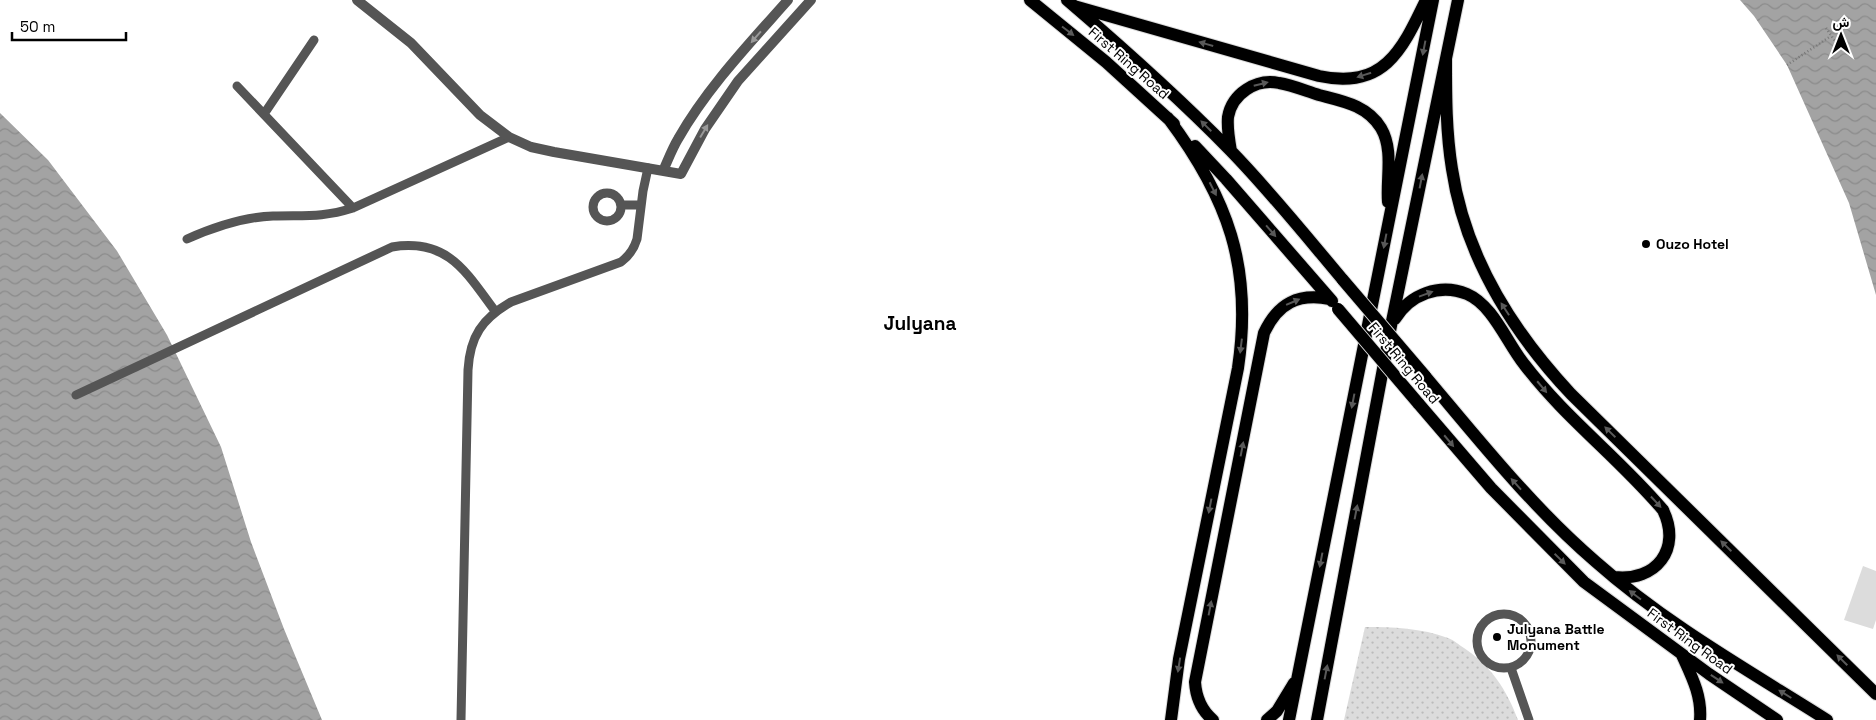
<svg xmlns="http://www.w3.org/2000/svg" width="1876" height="720" font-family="'Space Grotesk',Vazirmatn,sans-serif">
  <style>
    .grass { fill: url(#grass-dots) }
    .pitch { fill: #dcdcdc }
    .water { fill: url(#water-waves) }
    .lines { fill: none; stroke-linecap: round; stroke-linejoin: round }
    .primary-casing { stroke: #dbdbdb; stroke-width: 14 }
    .path { stroke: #777; stroke-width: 2.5; stroke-dasharray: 1 2.5; stroke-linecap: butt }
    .service { stroke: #555; stroke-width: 9 }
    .minor { stroke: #555; stroke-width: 10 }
    .primary { stroke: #000; stroke-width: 12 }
    .primary-bridge-casing { stroke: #dbdbdb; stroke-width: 14; stroke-linecap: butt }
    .primary-bridge { stroke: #000; stroke-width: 12 }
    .oneway { fill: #595959 }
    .oneway2 { fill: #999 }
    .poi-dot { fill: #000; stroke: #fff; stroke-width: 2 }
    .labels { text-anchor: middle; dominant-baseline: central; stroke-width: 4; stroke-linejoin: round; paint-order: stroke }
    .street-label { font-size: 14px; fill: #000; stroke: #fff }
    .poi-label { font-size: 14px; font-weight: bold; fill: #000; stroke: #fff; text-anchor: start }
    .district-label { font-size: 19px; font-weight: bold; fill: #000; stroke: #fff }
  </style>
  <defs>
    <pattern id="grass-dots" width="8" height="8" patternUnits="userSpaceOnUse" patternTransform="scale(1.25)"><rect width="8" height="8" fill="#dcdcdc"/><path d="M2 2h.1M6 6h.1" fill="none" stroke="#bbb" stroke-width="1.8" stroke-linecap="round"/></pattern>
    <pattern id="water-waves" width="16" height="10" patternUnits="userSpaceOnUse" patternTransform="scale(1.25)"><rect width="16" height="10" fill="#a3a3a3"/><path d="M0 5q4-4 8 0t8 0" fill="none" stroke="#8b8b8b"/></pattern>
  </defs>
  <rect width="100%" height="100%" fill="#fff"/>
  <!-- grass -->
  <path class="grass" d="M1365,627c27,0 57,1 83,11 6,2 11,7 16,10 27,18 43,42 54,72h-174z"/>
  <!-- pitch -->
  <path class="pitch" d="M1863,566l13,5v49l-3,9 -29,-9z"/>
  <!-- water -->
  <path class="water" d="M1740,0h136v295l-27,-92 -62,-138 -33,-49z
    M0,113l48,47 69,91 50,84 54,112 30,95 33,87 38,91h-322z"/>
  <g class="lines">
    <defs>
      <path id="primary" d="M1030,0l76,62 68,62
        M1067,0c56,48 111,97 163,150 40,41 76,86 113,130
        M1074,6l245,70c65,14 83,-26 107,-76
        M1446,59c0,37 0,73 6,110 13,87 60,162 119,225l305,300
        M1168,118c60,80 85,149 70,250l-59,291 -8,61
        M1195,146l31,33 106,122
        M1231,151c-2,-11 -4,-23 -3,-34 4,-23 28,-39 51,-34 13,2 27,8 40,12 23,6 48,10 62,33 13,22 5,50 7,74
        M1395,319c15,-25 45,-36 72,-25 26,11 40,49 57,70 41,54 95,94 139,146 19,39 -7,72 -49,67
        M1425,376c54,64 107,131 171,186 70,62 152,108 231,158
        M1418,403l73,85 93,94 125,92 68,46
        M1682,655c10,22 20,41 18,65
        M1213,720c-12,-10 -17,-23 -18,-38l69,-349c14,-30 34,-40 66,-34
        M1267,720l10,-9 17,-28
        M1289,720l144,-720
        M1317,720l74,-394 67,-326"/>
    </defs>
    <!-- primary casing -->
    <use href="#primary" class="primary-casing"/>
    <!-- path -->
    <path class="path" d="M1826,28l11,16
      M1787,65l44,-29"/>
    <!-- service -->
    <path class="service" d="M237,86l116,122
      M264,114l50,-74
      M593 207a14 14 0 1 1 28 0a14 14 0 1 1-28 0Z
      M621,205h20
      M187,239c27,-12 56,-22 86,-23 32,-1 48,2 80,-8l156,-71
      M76,395l316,-148c56,-9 74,25 103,64
      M1477 641a27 27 0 1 1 54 0a27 27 0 1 1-54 0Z
      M1511,668l18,52
      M461,720l7,-350c2,-34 14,-51 43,-68l110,-40c8,-6 13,-13 16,-23l6,-48 5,-23"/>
    <!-- minor -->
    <path class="minor" d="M357,0l54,43 69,72 29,22 22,10 23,5 127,22 24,-45 33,-48 73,-81
      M663,171c5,-11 9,-22 15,-32 29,-51 71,-95 110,-139"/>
    <!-- primary -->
    <use href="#primary" class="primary"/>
    <defs>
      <path id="primary-bridge" d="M1343,280l82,96
        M1338,309l80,94"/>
    </defs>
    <!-- primary-bridge casing -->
    <use href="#primary-bridge" class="primary-bridge-casing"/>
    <!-- primary-bridge -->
    <use href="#primary-bridge" class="primary-bridge"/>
  </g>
  <!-- one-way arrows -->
  <defs><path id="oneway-solid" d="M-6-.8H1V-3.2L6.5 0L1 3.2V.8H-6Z" transform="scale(1.25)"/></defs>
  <g class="oneway">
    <use href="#oneway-solid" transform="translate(1068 31) rotate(37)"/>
    <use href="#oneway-solid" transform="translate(1206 44) rotate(-164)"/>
    <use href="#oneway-solid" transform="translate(1424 48) rotate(101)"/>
    <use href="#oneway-solid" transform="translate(1364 75) rotate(162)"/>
    <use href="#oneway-solid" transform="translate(1261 84) rotate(-14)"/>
    <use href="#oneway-solid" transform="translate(1206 126) rotate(-135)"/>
    <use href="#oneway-solid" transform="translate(1421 181) rotate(-79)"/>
    <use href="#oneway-solid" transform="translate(1213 189) rotate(63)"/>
    <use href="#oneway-solid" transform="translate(1271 231) rotate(49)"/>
    <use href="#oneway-solid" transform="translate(1385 241) rotate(101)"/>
    <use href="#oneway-solid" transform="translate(1426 294) rotate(-20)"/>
    <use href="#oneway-solid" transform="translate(1293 302) rotate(-23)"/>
    <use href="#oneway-solid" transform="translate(1505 309) rotate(-123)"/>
    <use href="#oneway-solid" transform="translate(1241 346) rotate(97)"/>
    <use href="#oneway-solid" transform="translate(1542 387) rotate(50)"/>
    <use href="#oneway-solid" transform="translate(1353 401) rotate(101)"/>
    <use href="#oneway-solid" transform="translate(1610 432) rotate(-136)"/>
    <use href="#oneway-solid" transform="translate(1449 441) rotate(50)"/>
    <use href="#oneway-solid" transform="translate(1242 449) rotate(-79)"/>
    <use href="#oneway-solid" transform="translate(1516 484) rotate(-132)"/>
    <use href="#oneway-solid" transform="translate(1656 502) rotate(47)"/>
    <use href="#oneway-solid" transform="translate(1210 506) rotate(101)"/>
    <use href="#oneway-solid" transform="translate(1356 512) rotate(-79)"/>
    <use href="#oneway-solid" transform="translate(1726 546) rotate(-136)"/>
    <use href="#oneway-solid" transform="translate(1560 559) rotate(44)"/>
    <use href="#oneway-solid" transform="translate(1321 560) rotate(101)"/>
    <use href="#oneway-solid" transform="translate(1635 595) rotate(-143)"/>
    <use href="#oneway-solid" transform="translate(1210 608) rotate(-79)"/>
    <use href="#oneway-solid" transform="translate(1842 660) rotate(-135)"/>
    <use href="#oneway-solid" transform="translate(1179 665) rotate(99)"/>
    <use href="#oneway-solid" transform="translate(1326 672) rotate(-79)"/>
    <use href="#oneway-solid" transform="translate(1717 679) rotate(34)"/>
    <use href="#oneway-solid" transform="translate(1785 694) rotate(-148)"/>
  </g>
  <g class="oneway2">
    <use href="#oneway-solid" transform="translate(756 37) rotate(131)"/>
    <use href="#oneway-solid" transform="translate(704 131) rotate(-59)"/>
  </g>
  <!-- markers -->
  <g class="poi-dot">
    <circle cx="1646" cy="244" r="5"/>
    <circle cx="1497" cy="637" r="5"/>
  </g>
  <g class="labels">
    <!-- street labels -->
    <g class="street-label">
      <text transform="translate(1129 63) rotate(41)">First Ring Road</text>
      <text transform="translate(1404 363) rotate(50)">First Ring Road</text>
      <text transform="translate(1690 641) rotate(36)">First Ring Road</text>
    </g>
    <!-- poi labels -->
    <g class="poi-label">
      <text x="1656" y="244">Ouzo Hotel</text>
      <text x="1507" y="629">Julyana Battle<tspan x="1507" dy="16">Monument</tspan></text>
    </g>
    <!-- district labels -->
    <g class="district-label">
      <text x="920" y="323">Julyana</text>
    </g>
  </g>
  <!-- north arrow -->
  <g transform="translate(1841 35)" stroke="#ffffff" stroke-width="4" paint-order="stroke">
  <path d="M0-4L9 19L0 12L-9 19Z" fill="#000000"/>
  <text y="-8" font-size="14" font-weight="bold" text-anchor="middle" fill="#000000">ش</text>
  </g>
  <!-- scale -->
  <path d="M12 32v8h114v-8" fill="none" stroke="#000000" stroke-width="2.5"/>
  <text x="20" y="32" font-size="15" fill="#000000" stroke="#ffffff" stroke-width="4" paint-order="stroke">50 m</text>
</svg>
